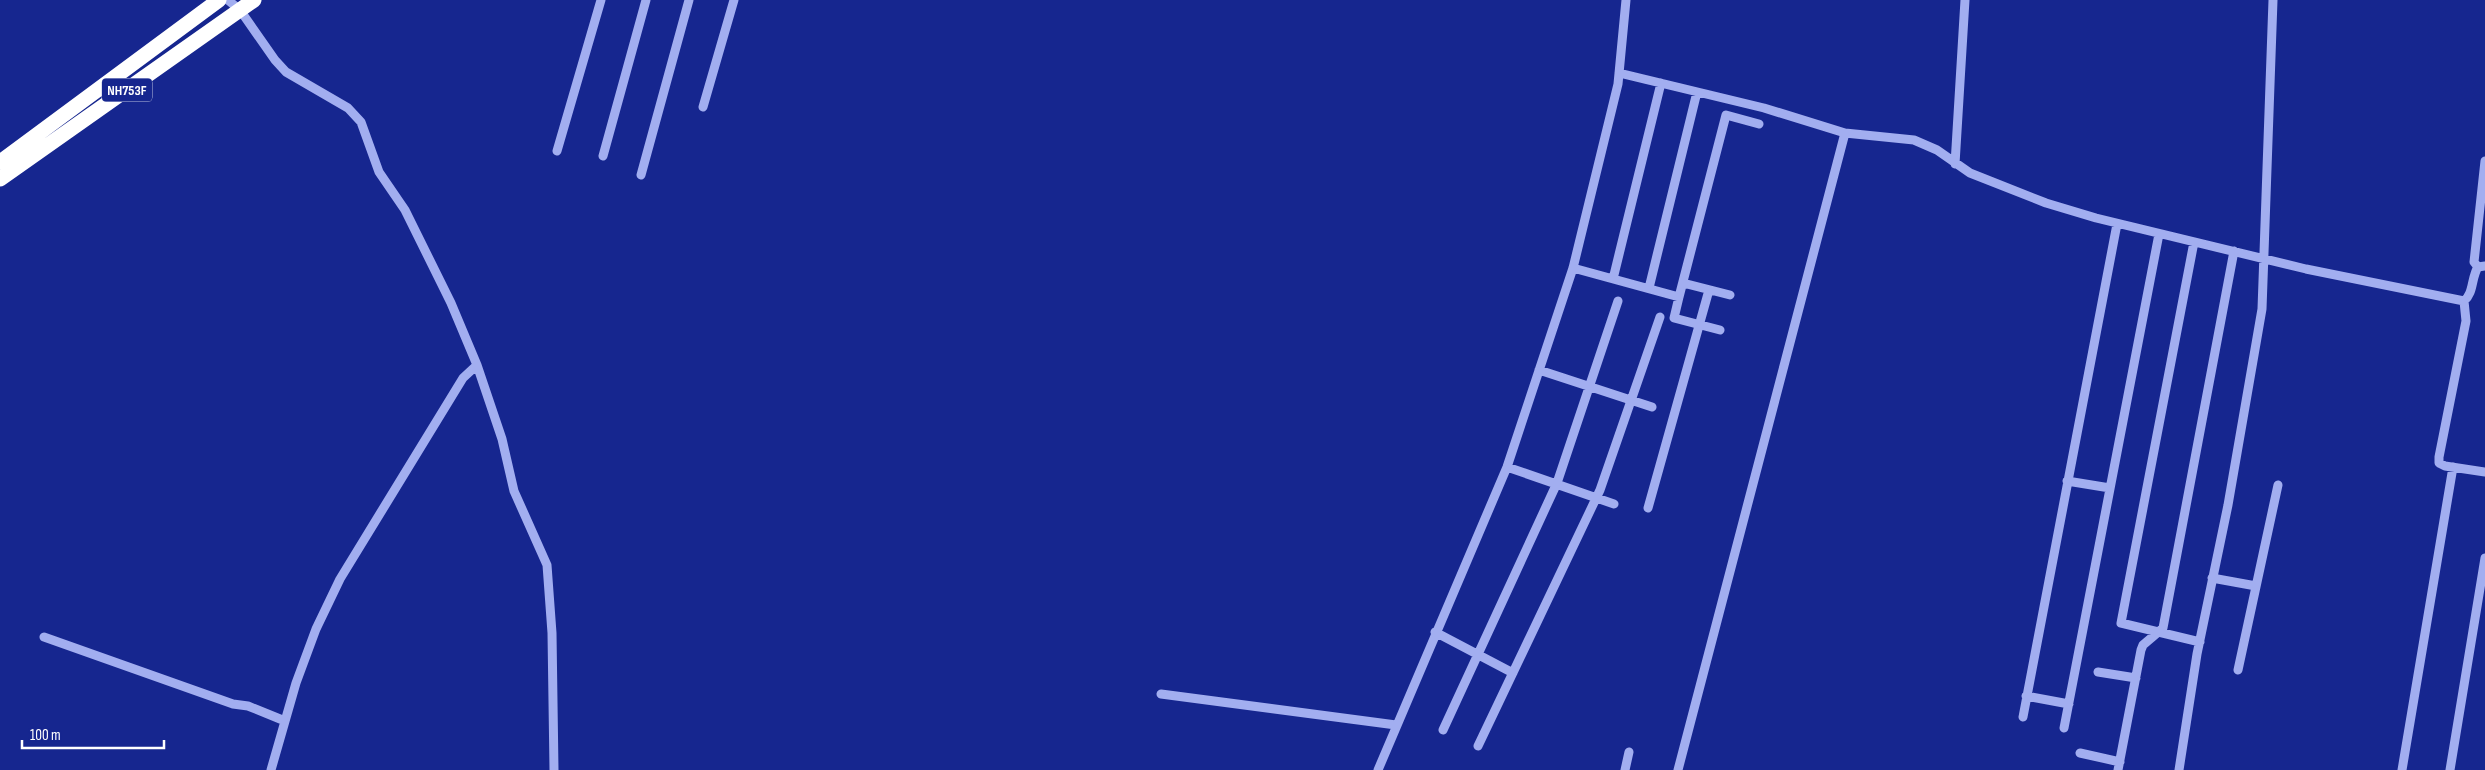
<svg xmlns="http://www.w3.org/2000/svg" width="2485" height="770" font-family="'Sofia Sans Condensed',sans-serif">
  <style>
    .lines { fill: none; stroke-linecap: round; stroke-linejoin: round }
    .minor { stroke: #a2aef0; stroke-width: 9 }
    .highway { stroke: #fff; stroke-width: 15 }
    .labels { text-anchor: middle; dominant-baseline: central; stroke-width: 4; stroke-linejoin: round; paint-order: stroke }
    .shield { fill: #16268f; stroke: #b9bedd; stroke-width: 1 }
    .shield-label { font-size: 14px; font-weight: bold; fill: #fff }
  </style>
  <rect width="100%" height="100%" fill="#16268f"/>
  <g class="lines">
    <!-- minor -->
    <path class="minor" d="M228,0l12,10 35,50 11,12 62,36 13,14 18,50 26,38 46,93 26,62 25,74 12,52 33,74 5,68 2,137
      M1619,73l145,35 81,25 69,7 23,10 33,23 76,30 50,15 210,51 158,32c10,-8 7,-23 14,-34l7,-1
      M703,107l31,-107
      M557,151l44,-151
      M603,156l43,-156
      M1955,164l10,-164
      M641,175l48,-175
      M2194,242l-73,381 79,19
      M2478,267l-4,-5 11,-101
      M1573,268l106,29 47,-182 33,9
      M1613,279l48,-196
      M1683,283l47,12
      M1649,288l48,-196
      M1679,297l-5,21 46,12
      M2464,301l2,20 -27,136v6l6,3 40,6
      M1539,370l113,37
      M1507,467l107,37
      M2067,481l43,7
      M1648,508l61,-218
      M2212,578l44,8
      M1435,632l78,41
      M44,637l189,67 15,2 37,15
      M2238,670l40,-185
      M2098,672l38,6
      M1161,694l235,31
      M2026,696l43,8
      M2023,717l94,-493
      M2064,728l95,-494
      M1443,730l114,-247 61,-182
      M1478,746l122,-256 60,-173
      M2080,753l40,9
      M271,770l25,-87 20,-54 24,-50 123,-201 14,-13
      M1378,770l129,-303 66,-199 45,-184 8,-84
      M1625,770l4,-18
      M1678,770l167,-637
      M2118,770l23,-120 2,-5 20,-17 71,-377
      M2179,770l18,-116 31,-149 34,-196 11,-309
      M2402,770l51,-303
      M2450,770l35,-212"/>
    <!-- highway -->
    <path class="highway" d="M0,162l219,-162
      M0,179l254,-179"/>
  </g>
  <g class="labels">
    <!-- shield labels -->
    <rect class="shield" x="102" y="78.5" width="50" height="23" rx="4"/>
    <g class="shield-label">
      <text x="127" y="90">NH753F</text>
    </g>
  </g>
  <!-- scale -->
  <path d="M22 740v8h142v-8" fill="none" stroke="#ffffff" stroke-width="2.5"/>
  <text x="30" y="740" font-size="15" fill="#ffffff" stroke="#16268f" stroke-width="4" paint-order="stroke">100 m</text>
</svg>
